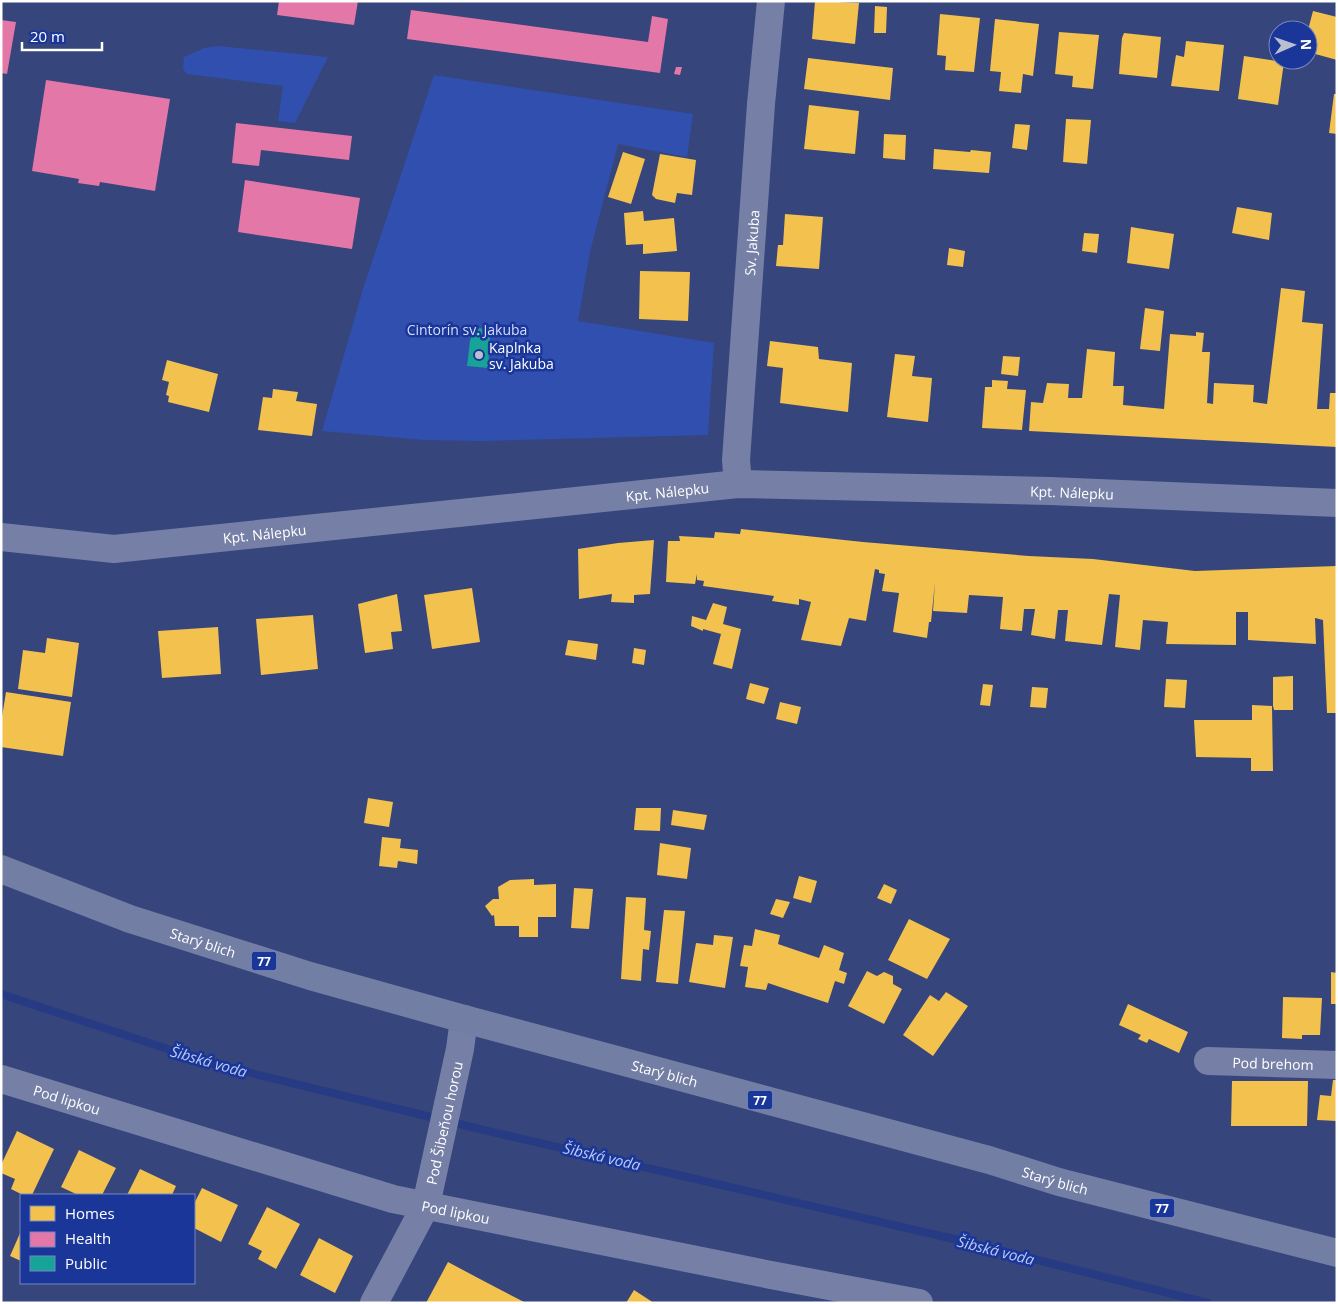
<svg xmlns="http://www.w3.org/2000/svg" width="1338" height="1304" font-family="'Open Sans',sans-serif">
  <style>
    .green { fill: #314faf }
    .homes { fill: #f2c14e }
    .health { fill: #e377a8 }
    .public { fill: #17a398 }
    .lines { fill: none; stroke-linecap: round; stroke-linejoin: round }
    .stream { stroke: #273b84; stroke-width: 8 }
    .minor { stroke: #7680a6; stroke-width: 28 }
    .tertiary { stroke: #7680a6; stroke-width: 28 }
    .primary { stroke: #737ea4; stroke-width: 28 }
    .poi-dot { fill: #b9bed1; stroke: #193698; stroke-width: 2 }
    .labels { text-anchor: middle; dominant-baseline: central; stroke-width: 5; stroke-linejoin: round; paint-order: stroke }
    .shield { fill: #193698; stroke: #bac3e0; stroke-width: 1 }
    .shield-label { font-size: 12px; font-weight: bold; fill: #fff }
    .street-label { font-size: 14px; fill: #fff; stroke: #193698 }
    .park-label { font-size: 14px; fill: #d5defc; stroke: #193698 }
    .poi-label { font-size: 14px; fill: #fff; stroke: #193698; text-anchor: start }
    .water-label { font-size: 15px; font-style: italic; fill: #bac9f7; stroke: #193698 }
  </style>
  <rect width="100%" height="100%" fill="#36457b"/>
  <!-- green -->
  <path class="green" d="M218,46l110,11 -33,66 -17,-2 5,-35 -96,-12 -4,-5 1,-12 20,-9z
    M434,75l259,39 -6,43 -69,-13 -28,108 -12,69 136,22 -6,92 -224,6 -60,-1 -102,-9 41,-142z"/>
  <!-- homes -->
  <path class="homes" d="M815,1l44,2 -4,41 -43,-5z
    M875,6l12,1 -1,26h-12z
    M1313,11l24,6v43l-29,-8v-22z
    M940,14l40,4 -6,54 -29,-2 1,-14 -9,-1z
    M995,19l44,5 -6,52 -10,-2 -2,19 -22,-2 2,-19 -11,-1z
    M1059,32l40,3 -6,54 -21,-2 1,-11 -18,-2z
    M1124,33l37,4 -4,41 -38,-4 3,-36z
    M1186,41l38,4 -5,46 -48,-5 5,-31 8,2z
    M1244,56l40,6 -6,43 -40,-6z
    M808,58l85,10 -3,32 -86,-11z
    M1334,94h3v40l-8,-1z
    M809,105l50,6 -4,43 -51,-5z
    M1066,119l25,1 -4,44 -24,-2z
    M1015,124l15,1 -3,25 -15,-2z
    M884,134l22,1 -1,25 -22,-2z
    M934,149l36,3 1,-2 20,2 -2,21 -56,-4z
    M623,152l22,7 -14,45 -23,-7z
    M660,154l36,6 -4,35 -15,-2 -2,10 -19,-4 -4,-4z
    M1237,207l35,6 -3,27 -37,-7z
    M643,211l1,10 30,-3 3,33 -34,3v-10l-17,1 -2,-32z
    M785,214l38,3 -4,52 -43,-3 2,-21h5z
    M1131,227l43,7 -5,35 -42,-6z
    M1084,233l15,1 -2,19 -15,-2z
    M949,248l16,3 -2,16 -16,-2z
    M640,271l50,1 -2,49 -49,-2z
    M1281,288l24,3 -3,31 21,2 -6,85h12l1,-16h7v54l-308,-16 2,-29 12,1 4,-20 22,1 -1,14h14l5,-49 28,3 -2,34h11l-1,19 41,4 6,-75 26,2v-4l8,1 -2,19h8l-3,51 6,1 1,-21 40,2 -1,17 14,2z
    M1145,308l19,3 -4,40 -20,-2z
    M770,341l48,6 1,12 33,4 -4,49 -68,-9 3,-35 -16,-2z
    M895,354l20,2 -3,20 20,2 -4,44 -41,-5z
    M1003,356l17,1 -2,19 -17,-2z
    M167,360l51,14 -9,38 -41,-10 1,-6 -3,-1 3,-13 -7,-2z
    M992,380l16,1 -1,8 19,1 -4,40 -40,-2 3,-41h7z
    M273,389l25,3 -2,9 21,3 -5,32 -54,-6 5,-33 9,1z
    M741,529l122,13 166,14 64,3 102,12 142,-5v147h-10l-4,-93 -8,-2 1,26 -68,-4v-28h-12v33l-70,-1 2,-22 -25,-2 -3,30 -25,-3 5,-52 -11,-1 -7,51 -37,-4 3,-31h-10l-3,29 -24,-4 4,-26h-11l-2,22 -22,-2 3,-32 -34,-2 -2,18 -34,-2 2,-29 -4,40h-2l-2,16 -34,-6 6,-39 -17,-2 3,-17 -6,-1v-3l-4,-1 -9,52 -17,-3 -8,28 -40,-6 10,-38 -12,-3v6l-27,-4 2,-5 -71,-10 1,-5 -7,-1v-6l-2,10 -29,-2 2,-41h12l-1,-5 35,2 1,-6 25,2z
    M654,540l-4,54 -16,1v8l-23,-1 1,-8 -33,5 -1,-50 40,-6z
    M472,588l8,54 -48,7 -8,-54z
    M397,594l5,37 -11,1 2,17 -28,4 -7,-49z
    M713,603l14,4 -4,17 18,5 -9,40 -19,-5 8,-30 -18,-5v2l-12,-5 1,-10 14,4z
    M313,615l5,54 -57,6 -5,-56z
    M218,627l3,47 -59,4 -4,-47z
    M47,638l32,5 -7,54 -54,-8 5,-39 22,3z
    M568,640l30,4 -2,16 -31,-5z
    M634,648l12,2 -2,15 -12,-2z
    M1293,676v34h-19l-1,-4v-29z
    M1166,679l21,1 -2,28 -21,-1z
    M750,683l19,5 -5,16 -18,-5z
    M983,684l10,1 -3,21 -10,-1z
    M1032,687l16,1 -2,20 -16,-1z
    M6,692l65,10 -8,54 -62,-9v-24z
    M780,702l21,5 -4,17 -21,-5z
    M1252,705l20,1 1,65h-22v-13l-55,-1 -2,-37h58z
    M368,798l25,4 -4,25 -25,-4z
    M636,808h25l-1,23 -26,-1z
    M673,810l34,5 -3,15 -33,-5z
    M382,837l19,2 -1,9 18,2 -1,14 -19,-3 -1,7 -18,-2z
    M660,843l31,5 -4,31 -30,-4z
    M799,876l18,5 -6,22 -18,-5z
    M534,879v6l22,-1v33h-18v20h-19v-11h-24l-1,-11 -2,1 -7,-10 8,-7h6l-1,-12 12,-7z
    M884,884l13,6 -6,14 -14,-6z
    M574,888l19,1 -4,40 -18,-1z
    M626,897l20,1 -2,32 7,1 -2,19 -6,-1 -2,32 -20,-2z
    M776,899l14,3 -7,16 -13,-4z
    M664,910l21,1 -7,73 -22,-2z
    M909,919l41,20 -23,40 -39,-19z
    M755,929l25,6 -2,9 41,14 5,-13 20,8 -5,17 8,3 -3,11 -9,-3 -7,22 -60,-20 -2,7 -21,-3 3,-20 -8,-1 4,-21 8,1z
    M714,935l19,2 -8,51 -36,-6 7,-39 17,2z
    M867,971l10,5 7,-4 9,4v8l9,5 -18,35 -36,-18z
    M1331,972l6,1v31h-6z
    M946,992l22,14 -35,50 -30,-21 27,-40 9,6z
    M1283,997l39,1 -2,37h-18v4l-20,-1z
    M1128,1004l60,28 -9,21 -30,-14 -2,4 -9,-4 3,-4 -22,-10z
    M1333,1080h4v41l-20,-1 3,-25 11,1z
    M1232,1081h76l-1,45h-76z
    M17,1131l37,18 -22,46h-9l-12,-6 4,-10 -14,-6v-8z
    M79,1150l37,18 -14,27h-27l1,-1 -15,-7z
    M140,1169l36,17 -4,9h-45z
    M202,1188l36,17 -17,37 -27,-14v-24z
    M267,1207l33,17 -24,45 -18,-10 4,-8 -14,-7z
    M21,1231v30l-11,-5z
    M319,1238l34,18 -18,37 -35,-18z
    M448,1262l30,16 48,25h-100z
    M634,1290l20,13h-28z"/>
  <!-- health -->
  <path class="health" d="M279,1h79l-4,24 -77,-10z
    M411,10l237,32 4,-26 16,3 -8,54 -253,-34z
    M1,20l15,2 -9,52 -6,-1z
    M676,67h6l-2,8 -6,-1z
    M46,80l124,19 -15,92 -55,-9 -1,4 -21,-3 1,-4 -47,-8z
    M236,123l116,13 -3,24 -88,-10 -2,16 -27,-3z
    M245,180l115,18 -8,51 -114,-17z"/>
  <!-- public -->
  <path class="public" d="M480,328l8,3 2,5 -2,32 -21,-2 3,-25 3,-9z"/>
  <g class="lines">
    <!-- stream -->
    <path class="stream" d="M1,994l209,69 278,68 466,108 254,64"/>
    <!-- minor -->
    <g class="minor">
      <path id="s1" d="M738,484l-2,-24 25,-356 10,-103"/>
      <path id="s2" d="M1208,1061l129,4"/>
      <path id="s3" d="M1,1079l392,120 378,76 148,28"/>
      <path id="s4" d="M374,1303l52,-98 34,-156 4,-30"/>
    </g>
    <!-- tertiary -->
    <path class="tertiary" id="s5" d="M1,537l113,12 624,-65 312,7 287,12"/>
    <!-- primary -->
    <path class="primary" id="s6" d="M1,869l129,50 180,57 154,43 525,141 70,22 278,71"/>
  </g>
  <!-- markers -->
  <circle class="poi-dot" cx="479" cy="355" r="5"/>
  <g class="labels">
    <!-- shield labels -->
    <g class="shield">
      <rect x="251.5" y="951.5" width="25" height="19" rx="4"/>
      <rect x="747.5" y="1090.5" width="25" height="19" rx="4"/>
      <rect x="1149.5" y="1198.5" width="25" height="19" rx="4"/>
    </g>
    <g class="shield-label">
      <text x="264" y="961">77</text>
      <text x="760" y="1100">77</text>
      <text x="1162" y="1208">77</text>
    </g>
    <!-- street labels -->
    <g class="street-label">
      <text stroke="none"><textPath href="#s1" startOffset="242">Sv. Jakuba</textPath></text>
      <text stroke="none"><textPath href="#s5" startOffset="670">Kpt. Nálepku</textPath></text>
      <text stroke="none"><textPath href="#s5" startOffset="1075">Kpt. Nálepku</textPath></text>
      <text stroke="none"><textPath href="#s5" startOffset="265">Kpt. Nálepku</textPath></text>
      <text stroke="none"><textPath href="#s6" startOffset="215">Starý blich</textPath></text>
      <text stroke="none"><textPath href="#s2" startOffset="65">Pod brehom</textPath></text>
      <text stroke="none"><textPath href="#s6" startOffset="695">Starý blich</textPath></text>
      <text stroke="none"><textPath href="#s3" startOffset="69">Pod lipkou</textPath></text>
      <text stroke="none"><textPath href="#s4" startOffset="195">Pod Šibeňou horou</textPath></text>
      <text stroke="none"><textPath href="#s6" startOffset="1100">Starý blich</textPath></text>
      <text stroke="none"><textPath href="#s3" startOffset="474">Pod lipkou</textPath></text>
    </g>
    <!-- park labels -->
    <g class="park-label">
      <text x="467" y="329">Cintorín sv. Jakuba</text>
    </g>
    <!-- poi labels -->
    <g class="poi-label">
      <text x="489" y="347">Kaplnka<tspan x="489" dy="16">sv. Jakuba</tspan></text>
    </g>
    <!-- water labels -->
    <g class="water-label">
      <text transform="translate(209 1061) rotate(16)">Šibská voda</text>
      <text transform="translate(602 1156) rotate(13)">Šibská voda</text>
      <text transform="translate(996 1250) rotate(14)">Šibská voda</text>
    </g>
  </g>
  <!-- border -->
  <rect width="1338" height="1304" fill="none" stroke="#ffffff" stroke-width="5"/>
  <!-- legend -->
  <rect x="20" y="1194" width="175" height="90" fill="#193698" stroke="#7586c1"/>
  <rect x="30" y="1206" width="25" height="15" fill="#f2c14e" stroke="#7586c1"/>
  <text x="65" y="1219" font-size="15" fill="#ffffff">Homes</text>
  <rect x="30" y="1232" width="25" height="15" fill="#e377a8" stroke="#7586c1"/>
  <text x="65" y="1244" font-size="15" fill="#ffffff">Health</text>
  <rect x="30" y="1256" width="25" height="15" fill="#17a398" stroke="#7586c1"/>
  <text x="65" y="1269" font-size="15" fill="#ffffff">Public</text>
  <!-- north arrow -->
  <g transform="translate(1293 45) rotate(88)"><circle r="24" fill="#193698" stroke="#7586c1"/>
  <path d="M0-4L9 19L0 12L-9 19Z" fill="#b9bed1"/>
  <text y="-8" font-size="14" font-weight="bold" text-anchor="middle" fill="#ffffff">N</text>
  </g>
  <!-- scale -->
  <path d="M22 42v8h80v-8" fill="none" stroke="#ffffff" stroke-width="2.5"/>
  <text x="30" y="42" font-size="15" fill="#ffffff" stroke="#193698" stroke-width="4" paint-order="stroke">20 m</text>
</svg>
